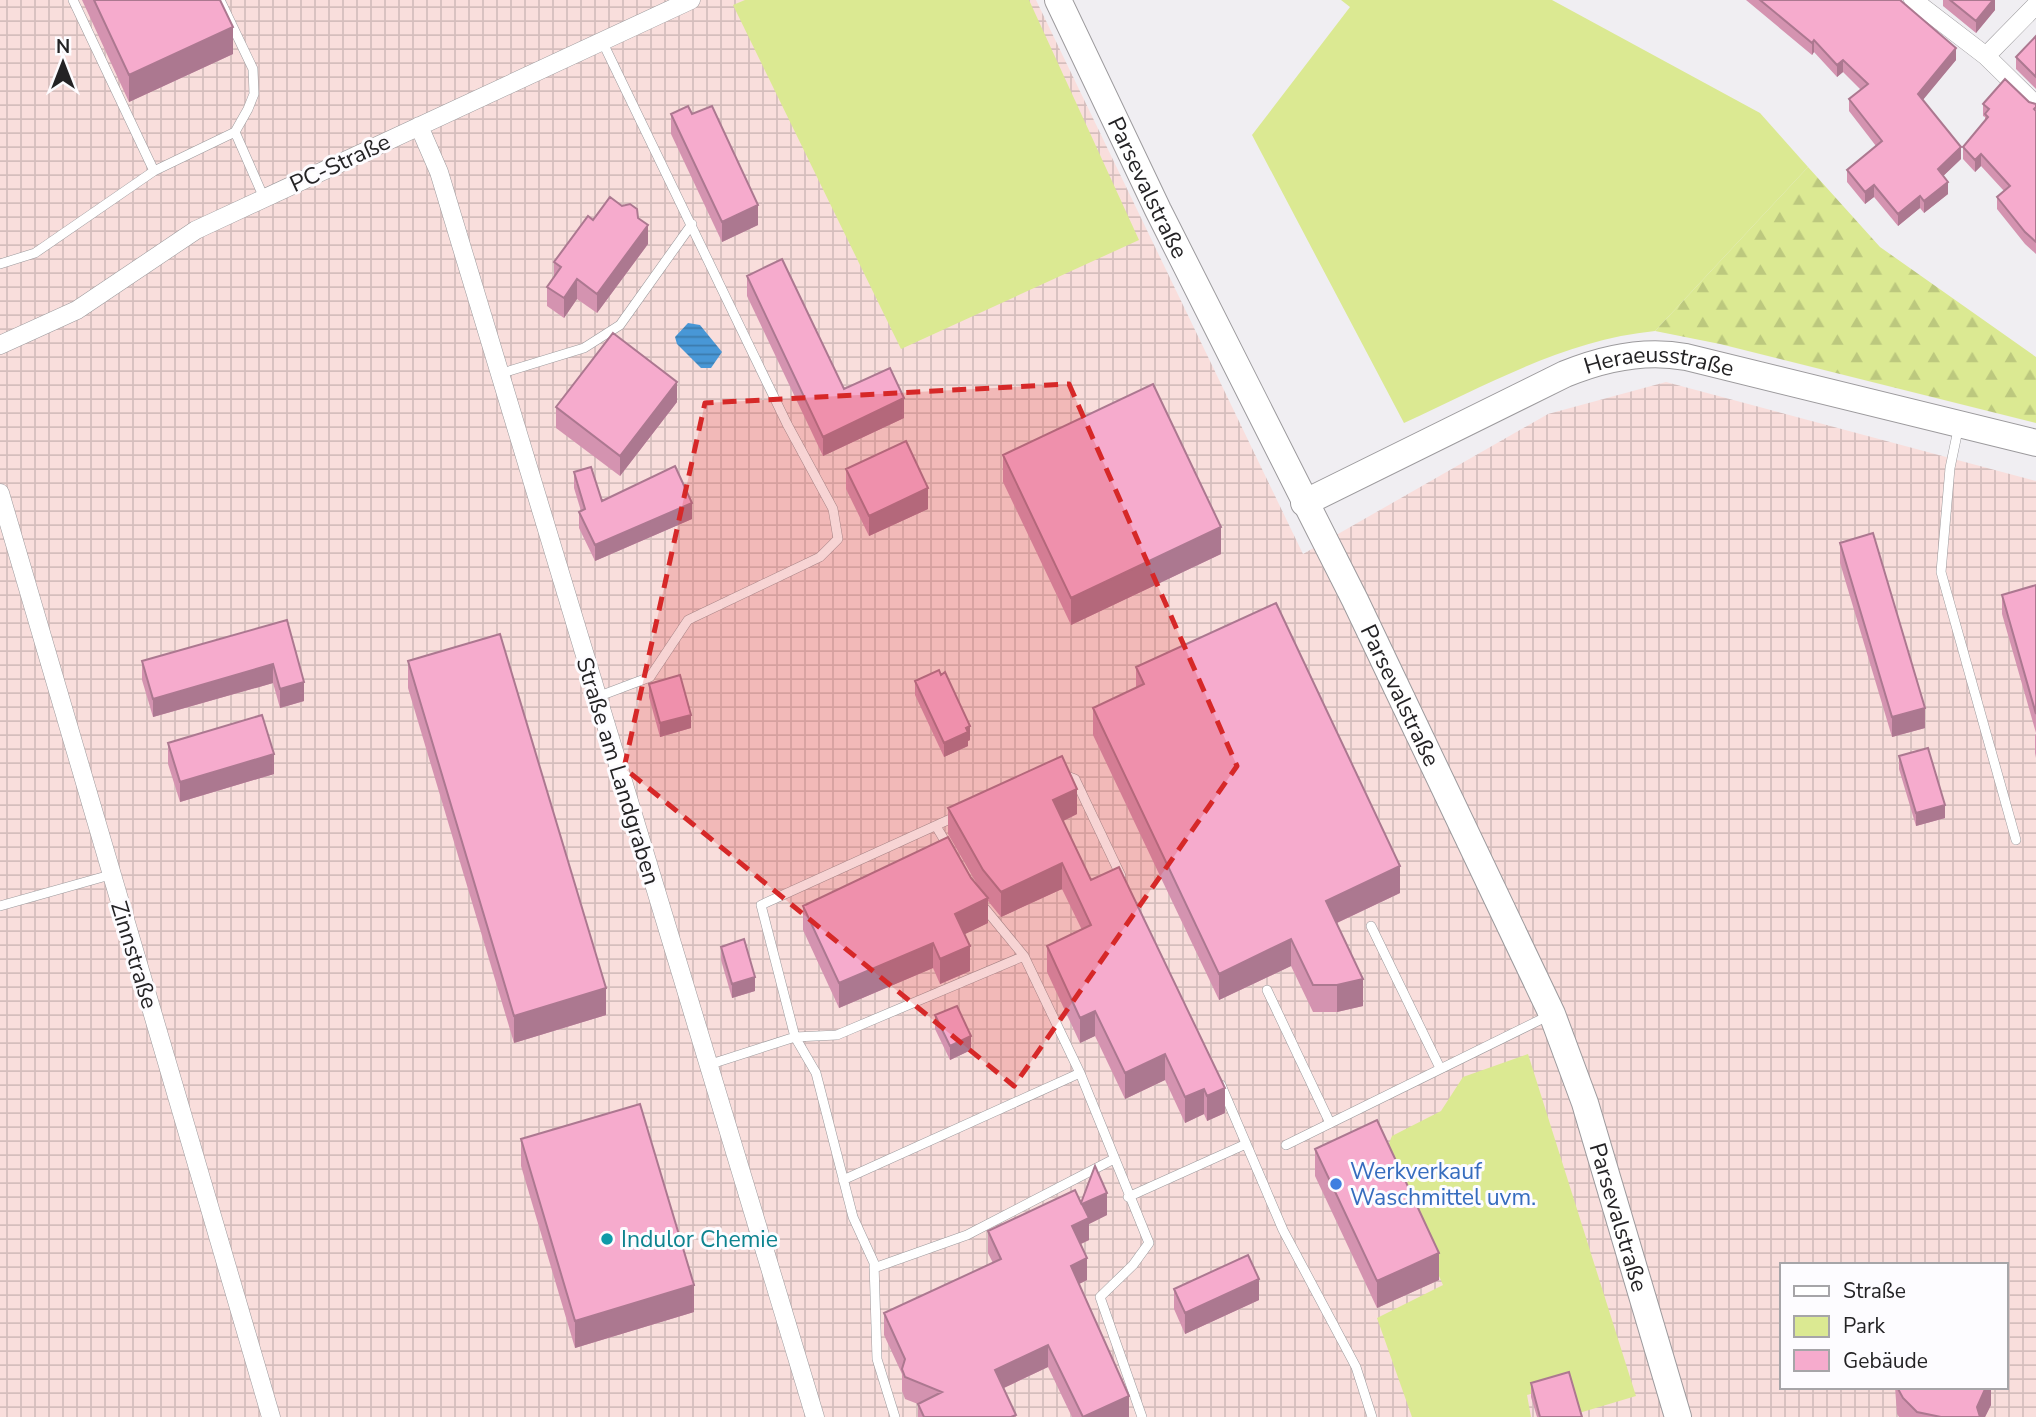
<svg xmlns="http://www.w3.org/2000/svg" width="2036" height="1417" font-family="'Nunito Sans',sans-serif">
  <style>
    .industrial { fill: url(#industrial-grid); fill-rule: evenodd }
    .green { fill: #dbe992 }
    .forest { fill: url(#forest-firs) }
    .water { fill: url(#water-rules) }
    .lines { fill: none; stroke-linecap: round; stroke-linejoin: round }
    .lane-casing { stroke: #9c9a9d; stroke-width: 10 }
    .street-casing { stroke: #9c9a9d; stroke-width: 19 }
    .secondary-casing { stroke: #9c9a9d; stroke-width: 28 }
    .lane { stroke: #fff; stroke-width: 9 }
    .street { stroke: #fff; stroke-width: 18 }
    .secondary { stroke: #fff; stroke-width: 26 }
    .wall { fill: #d493b0 }
    .shaded-wall { fill: #ac7890 }
    .building { fill: #f6abcd; stroke: #ac7890; stroke-width: 2 }
    .marked { fill: #d62828; fill-opacity: 0.2; stroke: #d62828; stroke-width: 5; stroke-dasharray: 14 9; stroke-linejoin: round }
    .shop-dot { fill: #3f7fe0; stroke: #fdfcff; stroke-width: 2.5 }
    .culture-dot { fill: #0f9aa8; stroke: #fdfcff; stroke-width: 2.5 }
    .labels { text-anchor: middle; dominant-baseline: central; stroke-width: 6; stroke-linejoin: round; paint-order: stroke }
    .street-label { font-size: 23px; fill: #242325; stroke: #fdfcff }
    .shop-label { font-size: 23px; fill: #366cbe; stroke: #fdfcff; text-anchor: start }
    .culture-label { font-size: 23px; fill: #0d838f; stroke: #fdfcff; text-anchor: start }
  </style>
  <defs>
    <pattern id="industrial-grid" width="8" height="8" patternUnits="userSpaceOnUse" patternTransform="scale(1.75)"><rect width="8" height="8" fill="#f9dedc"/><path d="M0 4h8M4 0v8" fill="none" stroke="#d5bebd"/></pattern>
    <pattern id="forest-firs" width="22" height="20" patternUnits="userSpaceOnUse" patternTransform="scale(1.75)"><rect width="22" height="20" fill="#dbe992"/><path d="M5 1l3.5 6h-7zM16 11l3.5 6h-7z" fill="#bcc87e"/></pattern>
    <pattern id="water-rules" width="6" height="5" patternUnits="userSpaceOnUse" patternTransform="scale(1.75)"><rect width="6" height="5" fill="#4897d6"/><path d="M0 2.5h6" fill="none" stroke="#3c7bad"/></pattern>
  </defs>
  <rect width="100%" height="100%" fill="#f0eef2"/>
  <!-- industrial -->
  <path class="industrial" d="M0,0h1036l267,554 245,-140 118,-32 370,99v936h-2036zM1782,1265h224v122h-224z"/>
  <!-- green -->
  <path class="green" d="M745,0h284l110,240 -238,109 -168,-344z
    M1341,0h211l208,113 48,54 -153,164c-91,9 -170,55 -251,92l-152,-288 98,-128z
    M1528,1054l108,342 -57,17 -9,-30 -43,12 4,22h-119l-35,-99 66,-33 -58,-132 7,-17 49,-25 22,-34z"/>
  <!-- forest -->
  <path class="forest" d="M1808,167l72,80 156,110v66l-316,-79 -65,-13z"/>
  <!-- water -->
  <path class="water" d="M688,323l12,2 22,27 -11,16h-10l-24,-24 -2,-7z"/>
  <g class="lines">
    <defs>
      <path id="lane" d="M73,0l81,171 81,-39 13,-23 6,-15 -1,-25 -33,-69
        M235,132l29,66
        M0,264l35,-11 119,-82
        M499,374l85,-26 36,-23 72,-101
        M1959,425l-9,43 -9,104 75,268
        M597,697l53,-20 38,-57 132,-63 18,-18 -5,-30 -46,-85 -185,-383
        M1061,774l14,5 46,97
        M936,826l13,22
        M982,905l42,51 56,117 69,170 -16,22 -33,32 42,120
        M0,906l110,-31
        M1371,926l69,142
        M1267,990l63,133
        M708,1065l87,-28 42,-2 187,-79
        M1221,1085l62,145 73,137 16,50
        M1286,1145l264,-130
        M843,1180l237,-107
        M1128,1197l118,-53
        M874,1268l93,-33 145,-75
        M895,1417l-18,-58 -3,-96 -21,-46 -37,-144 -21,-36 -34,-132 198,-90"/>
      <path id="street" d="M1913,0l73,56 50,49
        M1986,56l50,-51
        M419,126l20,46 376,1245
        M0,345l77,-35 119,-80 495,-230
        M0,493l271,924"/>
      <g id="secondary">
        <path id="s1" d="M1058,0l100,210 197,390 197,414 33,89 93,314"/>
        <path id="s2" d="M1304,503l261,-129c39,-16 79,-25 121,-17l350,86"/>
      </g>
    </defs>
    <!-- lane casing -->
    <use href="#lane" class="lane-casing"/>
    <!-- street casing -->
    <use href="#street" class="street-casing"/>
    <!-- secondary casing -->
    <use href="#secondary" class="secondary-casing"/>
    <!-- lane -->
    <use href="#lane" class="lane"/>
    <!-- street -->
    <use href="#street" class="street"/>
    <!-- secondary -->
    <use href="#secondary" class="secondary"/>
  </g>
  <!-- wall -->
  <path class="wall" d="M82,0h138l13,54 -104,48z
    M1746,0h154l56,60 -34,40 39,59 -18,17 5,18 -24,19 -4,-5 -22,18 -24,-29 -9,7 -18,-22v-12l29,-24 -27,-35v-12l12,-9 -18,-18 -6,5 -23,-25 -2,3z
    M1943,0h52v10l-19,23 -33,-27z
    M2036,36v53l-20,-20v-12z
    M2029,102l7,2v150l-11,-10 -28,-35v-12l7,-6 -23,-25 -6,6 -12,-13v-12l22,-27v-3l-2,-1v-12z
    M671,114h21l66,111 -36,17 -51,-108z
    M638,218l10,26 -51,69 -20,-14 -13,19 -17,-12v-19l7,-9v-16l39,-42z
    M747,276l97,113 60,29 -81,38 -76,-160z
    M677,402l-57,74 -64,-48v-21z
    M1003,455l218,99 -150,71 -68,-143z
    M846,469l82,40 -59,27 -23,-47z
    M574,472l28,29 90,18 -97,42 -16,-33v-16l2,-1 -7,-23z
    M1840,543l85,185 -33,9 -52,-174z
    M2036,585v148l-34,-119v-19z
    M287,620l17,81 -24,7 -7,-25 -120,34 -11,-37v-19z
    M408,661l198,354 -92,28 -106,-355z
    M1136,667l264,226 -63,30 26,83 -26,6h-24l-22,-46 -72,34 -126,-265v-27l43,-20z
    M915,681l55,59 -2,1v5l-24,11 -29,-62z
    M649,684l42,44 -31,9 -11,-40z
    M2036,734v24l-1,-5v-18z
    M168,743l106,31 -94,28 -12,-38z
    M1899,756l46,62 -29,8 -17,-57z
    M948,808l129,6 -14,7 28,59 134,233 -18,8 -3,-7 -19,9 -20,-43 -40,19 -30,-63 -15,7 -33,-71v-26l35,-16 -20,-41 -61,28 -13,-16v22l-24,11 6,37 -30,13 -7,-16 -94,40 -36,-78v-24l168,-28 7,8 -30,-52z
    M721,947l34,44 -23,7 -11,-38z
    M935,1015l36,35 -21,10 -15,-31z
    M521,1139l173,173 -119,36 -54,-182z
    M1315,1149l124,131 -62,28 -62,-132z
    M1081,1203l26,12 -18,9v16l-8,4 6,36 -8,4 50,133h-57l-24,-50 -44,21 12,29h-98v-13l-13,-5 -3,-8v-17l-18,-39v-22l109,-50 -5,-10v-22z
    M1174,1289l85,11 -74,34 -11,-25z
    M1531,1383l51,34h-45l-6,-20z
    M1895,1387h96v18l-6,12h-86l-2,-3z"/>
  <!-- shaded-wall -->
  <path class="shaded-wall" d="M1993,0h2v10l-19,23v-12z
    M233,27v27l-104,48v-27z
    M1814,40v12l-2,3v-12z
    M1956,48v12l-38,46v-12z
    M1843,60v12l-6,5v-12z
    M1961,147v12l-23,22v-12z
    M1981,154v12l-6,6v-12z
    M1948,182v12l-24,19v-12z
    M1874,185v12l-9,7v-12z
    M1920,196v12l-22,18v-12z
    M758,205v20l-36,17v-20z
    M648,225v19l-51,69v-19z
    M577,279v20l-13,19v-20z
    M677,382v20l-57,74v-20z
    M904,398v20l-81,38v-19z
    M928,488v21l-59,27v-20z
    M692,503v16l-97,42v-16z
    M1221,527v27l-150,71v-27z
    M273,664v19l-120,34v-18z
    M304,682v19l-24,7v-19z
    M1925,708v20l-33,9v-20z
    M691,715v13l-31,9v-14z
    M970,726v14l-2,1v5l-24,11v-14z
    M274,754v20l-94,28v-20z
    M1077,789v25l-24,12v-26z
    M1945,805v13l-29,8v-13z
    M1062,863v26l-61,28v-25z
    M1400,866v27l-74,35v-27z
    M988,898v25l-33,16v-25z
    M1291,939v27l-72,34v-26z
    M933,943v25l-94,40v-25z
    M970,946v25l-30,13v-25z
    M755,977v14l-23,7v-14z
    M1363,979v27l-26,6v-27z
    M606,988v27l-92,28v-27z
    M1095,1011v25l-15,7v-25z
    M971,1036v14l-21,10v-14z
    M1165,1054v26l-40,19v-26z
    M1225,1088v25l-18,8v-25z
    M1204,1089v25l-19,9v-26z
    M1107,1193v22l-18,9v16l-17,8v-22l10,-22z
    M1439,1253v27l-62,28v-27z
    M1087,1258v22l-16,8v-22z
    M1259,1279v21l-74,34v-21z
    M694,1285v27l-119,36v-27z
    M1048,1345v22l-53,25v-22z
    M1986,1387h5v18l-6,12h-8v-10z
    M1129,1396v21h-46z"/>
  <!-- building -->
  <path class="building" d="M94,0h126l13,27 -104,48z
    M1760,0h140l56,48 -38,46 43,53 -23,22 10,13 -24,19 -4,-5 -22,18 -24,-29 -9,7 -18,-22 35,-29 -33,-42 19,-15 -25,-24 -6,5 -23,-25 -2,3z
    M1950,0h43l-17,21z
    M2036,36v41l-20,-20z
    M2005,79l24,23 7,2v3l-2,2 2,2v131l-11,-10 -28,-35 13,-11 -29,-32 -6,6 -12,-13 25,-30 -3,-3 4,-5 -6,-5z
    M688,106l4,8 20,-8 46,99 -36,17 -51,-108z
    M610,197l12,9 8,-2 7,5 1,9 10,7 -51,69 -20,-15 -13,19 -17,-11 14,-20 -7,-5 34,-46 5,4z
    M782,259l62,130 46,-21 14,30 -81,39 -76,-161z
    M613,333l64,49 -57,74 -64,-49z
    M1153,384l68,143 -150,71 -68,-143z
    M906,441l22,47 -59,28 -23,-47z
    M675,466l17,37 -97,42 -16,-33 6,-3 -11,-37 17,-5 11,34z
    M1873,533l52,175 -33,9 -52,-174z
    M2036,585v129l-34,-119z
    M1276,603l124,263 -74,35 37,78 -26,6h-24l-22,-46 -72,35 -126,-266 51,-24 -8,-17z
    M287,620l17,62 -24,7 -7,-25 -120,35 -11,-38z
    M500,634l106,354 -92,28 -106,-355z
    M939,670l2,5 4,-3 25,54 -4,2 2,4 -24,11 -29,-62z
    M680,675l11,40 -31,8 -11,-39z
    M262,715l12,39 -94,28 -12,-39z
    M1928,748l17,57 -29,8 -17,-57z
    M1062,756l15,33 -24,11 38,80 28,-13 106,221 -18,8 -3,-7 -19,8 -20,-43 -40,19 -30,-62 -15,7 -33,-72 44,-21 -29,-62 -61,29 -18,-22 -35,-62z
    M948,837l23,41 17,20 -33,16 15,32 -30,13 -7,-16 -94,40 -36,-77z
    M744,939l11,38 -23,7 -11,-37z
    M957,1006l14,30 -21,10 -15,-31z
    M640,1104l54,181 -119,36 -54,-182z
    M1377,1120l62,133 -62,28 -62,-132z
    M1095,1166l12,27 -25,11 7,14 -17,8 15,32 -16,8 58,130 -46,21 -35,-72 -53,25 21,45 -5,2h-87l-6,-13 24,-12 -37,-15 -3,-8 3,-10 -21,-46 117,-54 -13,-28 87,-41 6,13z
    M1248,1255l11,24 -74,34 -11,-24z
    M1569,1372l13,45h-42l-9,-34z
    M1897,1387h89l-9,20 3,10h-39l-24,-5 -14,-14z"/>
  <!-- marked area -->
  <path class="marked" d="M1069,384l168,382 -223,320 -390,-318 81,-365z"/>
  <!-- markers -->
  <circle class="shop-dot" cx="1336" cy="1184" r="7"/>
  <circle class="culture-dot" cx="607" cy="1239" r="7"/>
  <g class="labels">
    <!-- street labels -->
    <g class="street-label">
      <text transform="translate(340 163) rotate(-25)">PC-Straße</text>
      <text stroke="none"><textPath href="#s1" startOffset="208">Parsevalstraße</textPath></text>
      <text stroke="none"><textPath href="#s2" startOffset="388">Heraeusstraße</textPath></text>
      <text stroke="none"><textPath href="#s1" startOffset="775">Parsevalstraße</textPath></text>
      <text transform="translate(618 771) rotate(73)">Straße am Landgraben</text>
      <text transform="translate(134 955) rotate(73)">Zinnstraße</text>
      <text stroke="none"><textPath href="#s1" startOffset="1342">Parsevalstraße</textPath></text>
    </g>
    <!-- shop labels -->
    <g class="shop-label">
      <text x="1350" y="1171">Werkverkauf<tspan x="1350" dy="26">Waschmittel uvm.</tspan></text>
    </g>
    <!-- culture labels -->
    <g class="culture-label">
      <text x="621" y="1239">Indulor Chemie</text>
    </g>
  </g>
  <!-- legend -->
  <rect x="1780" y="1263" width="228" height="126" fill="#fdfcff" stroke="#a6a5a8" stroke-width="2"/>
  <rect x="1794" y="1286" width="35" height="10" fill="#ffffff" stroke="#a6a5a8" stroke-width="2"/>
  <text x="1843" y="1298" font-size="21" fill="#242325">Straße</text>
  <rect x="1794" y="1316" width="35" height="21" fill="#dbe992" stroke="#a6a5a8" stroke-width="2"/>
  <text x="1843" y="1333" font-size="21" fill="#242325">Park</text>
  <rect x="1794" y="1350" width="35" height="21" fill="#f6abcd" stroke="#a6a5a8" stroke-width="2"/>
  <text x="1843" y="1368" font-size="21" fill="#242325">Gebäude</text>
  <!-- north arrow -->
  <g transform="translate(63 63)" stroke="#fdfcff" stroke-width="5" paint-order="stroke">
  <path d="M0-5L12 26L0 18L-12 26Z" fill="#242325"/>
  <text y="-10" font-size="19" font-weight="bold" text-anchor="middle" fill="#242325">N</text>
  </g>
</svg>
